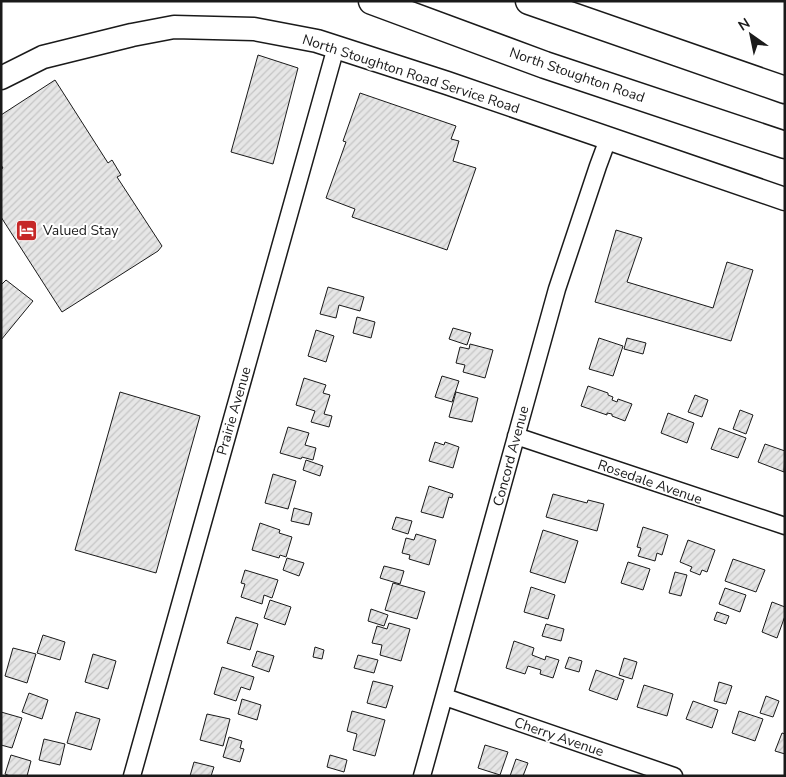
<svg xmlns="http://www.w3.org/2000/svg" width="786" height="777" font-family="'Nunito Sans',sans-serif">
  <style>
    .building { fill: url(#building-hatch); stroke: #1a1a1a }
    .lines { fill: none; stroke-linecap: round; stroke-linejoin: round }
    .street-casing { stroke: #1a1a1a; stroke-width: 19 }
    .secondary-casing { stroke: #1a1a1a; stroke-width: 25 }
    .primary-casing { stroke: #1a1a1a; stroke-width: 29 }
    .street { stroke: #fff; stroke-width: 16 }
    .secondary { stroke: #fff; stroke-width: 22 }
    .primary { stroke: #fff; stroke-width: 26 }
    .labels { text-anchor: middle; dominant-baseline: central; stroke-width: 4; stroke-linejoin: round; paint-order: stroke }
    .street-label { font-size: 14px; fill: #1a1a1a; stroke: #fff }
    .poi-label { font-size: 14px; fill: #1a1a1a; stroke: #fff; text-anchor: start }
  </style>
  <defs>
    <pattern id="building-hatch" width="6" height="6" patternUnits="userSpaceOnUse" patternTransform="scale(1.25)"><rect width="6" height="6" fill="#e6e6e6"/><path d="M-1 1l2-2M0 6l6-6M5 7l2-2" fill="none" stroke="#c5c5c5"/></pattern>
  </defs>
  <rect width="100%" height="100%" fill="#fff"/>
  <!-- building -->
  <path class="building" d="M258,55l40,13 -25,96 -42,-12z
    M55,80l53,83 4,-3 9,15 -4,2 45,69 -4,5 -96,61 -61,-95v-48l2,-1 -2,-3v-50z
    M360,93l96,33 -5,13 8,2 -6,20 23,7 -29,82 -95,-33 3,-8 -29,-11 20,-56 -3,-1z
    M616,230l26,8 -15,44 86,26 14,-46 26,8 -22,71 -136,-39z
    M6,280l27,21 -32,39v-55z
    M328,287l36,10 -4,14 -21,-6 -3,13 -16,-4z
    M357,317l18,5 -4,16 -18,-5z
    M453,328l18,5 -4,12 -18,-6z
    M316,330l18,6 -8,26 -18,-6z
    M599,338l24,8 -10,30 -24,-7z
    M627,338l19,5 -3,11 -19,-5z
    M470,344l23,6 -8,28 -22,-6 2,-7 -9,-2 4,-16 9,2z
    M442,376l17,5 -7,21 -17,-5z
    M304,378l22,7 -3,8 7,2 -6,19 8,2 -3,11 -18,-5 4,-11 -19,-6z
    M588,386l20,7v2l5,2 -1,3 5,2 1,-3 14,5 -7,17 -13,-5v-2l-5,-1v2l-26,-9z
    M120,392l80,24 -44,157 -81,-23z
    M456,392l22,6 -6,24 -23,-5z
    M695,395l13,5 -6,17 -14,-5z
    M740,410l13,5 -7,19 -13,-5z
    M668,413l26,10 -7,20 -26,-10z
    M288,427l21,6 -4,12 11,3 -3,12 -11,-3 -1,2 -21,-6z
    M719,428l27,10 -8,20 -27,-9z
    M435,442l9,3 1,-3 14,5 -6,21 -24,-7z
    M765,444l20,7 -1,21 -26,-10z
    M306,460l17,6 -3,10 -17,-6z
    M273,474l23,7 -8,28 -23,-6z
    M429,486l24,8 -1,4 -3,-1 -6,21 -22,-6z
    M553,494l34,9 1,-3 16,4 -7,27 -51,-14z
    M294,508l18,5 -3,12 -18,-4z
    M396,517l16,4 -4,13 -16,-5z
    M260,523l20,7 -1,3 13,4 -6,20 -6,-2 -1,3 -27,-8z
    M643,527l25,8 -6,20 -5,-2 -2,8 -17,-5 3,-8 -4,-1z
    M543,530l35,11 -13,42 -35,-11z
    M416,534l20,6 -7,25 -20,-6 1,-4 -8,-2 4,-15 8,2z
    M688,540l27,10 -8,22 -5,-2 -2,5 -10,-4 2,-4 -12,-5z
    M287,558l17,5 -5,13 -16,-6z
    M733,559l32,11 -9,22 -31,-11z
    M628,562l22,7 -7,21 -22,-7z
    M384,566l20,5 -4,13 -20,-6z
    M245,570l33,10 -6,18 -8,-3 -2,9 -21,-7 4,-13 -4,-1z
    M675,572l12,3 -6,21 -12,-3z
    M393,583l32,9 -8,27 -32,-9z
    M531,587l24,8 -7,24 -24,-7z
    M725,588l21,7 -6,17 -21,-8z
    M270,600l21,7 -6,18 -21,-7z
    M772,602l13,5v9l-8,22 -15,-6z
    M371,609l17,6 -4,11 -16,-5z
    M717,612l12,4 -3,8 -12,-4z
    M236,617l22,7 -8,26 -23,-7z
    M389,623l21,6 -9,32 -21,-6 2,-10 -10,-2 5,-17 10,3z
    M546,624l18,5 -3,12 -19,-5z
    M43,635l22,7 -5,18 -23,-7z
    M514,641l20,7 -2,7 13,5 1,-4 13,4 -6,18 -13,-4 1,-4 -13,-4 -3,8 -19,-6z
    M315,647l9,3 -2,9 -9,-2z
    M13,648l23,6 -9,29 -22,-7z
    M257,651l17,5 -5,16 -17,-6z
    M93,654l23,7 -8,28 -23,-7z
    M358,655l20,5 -4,13 -20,-5z
    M569,657l13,4 -3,11 -14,-4z
    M624,658l13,4 -5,17 -13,-4z
    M222,667l32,10 -4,13 -9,-3 -5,14 -22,-7z
    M596,670l28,10 -7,20 -28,-10z
    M373,681l20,5 -7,22 -19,-5z
    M719,682l13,4 -6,18 -12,-3z
    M644,685l29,9 -6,22 -30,-9z
    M29,693l19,7 -6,19 -20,-7z
    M766,696l13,5 -6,16 -13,-4z
    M242,699l19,6 -4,15 -19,-6z
    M693,701l25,9 -6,18 -26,-9z
    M352,711l33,9 -10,36 -22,-6 4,-16 -10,-3z
    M739,711l24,8 -8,22 -23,-8z
    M1,712l21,6 -10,30 -11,-3z
    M76,712l24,7 -9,31 -24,-7z
    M207,714l23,5 -7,27 -23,-6z
    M782,733l3,1v20l-10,-3z
    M229,737l13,4 -2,7 4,1 -4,13 -17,-5z
    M44,739l21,5 -5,21 -21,-5z
    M485,745l23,7 -8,23 -22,-7z
    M11,755l20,6 -4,15h-17l-5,-2z
    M330,755l17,5 -3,12 -17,-5z
    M516,759l12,4 -5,13h-13z
    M194,762l20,5 -3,9h-21z"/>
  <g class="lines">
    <defs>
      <path id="street" d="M516,436l269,90
        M445,697l229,79
        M132,776l204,-729
        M422,776l135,-487 41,-123 10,-27"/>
      <path id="secondary" d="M1,78l42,-21 89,-22 42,-8 80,2 63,12 130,42 338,116"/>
      <path id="primary" d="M372,1l173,64 240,80
        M529,1l256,89"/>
    </defs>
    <!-- street casing -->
    <use href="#street" class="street-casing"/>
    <!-- secondary casing -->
    <use href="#secondary" class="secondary-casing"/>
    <!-- primary casing -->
    <use href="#primary" class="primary-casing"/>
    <!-- street -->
    <use href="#street" class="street"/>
    <!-- secondary -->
    <use href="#secondary" class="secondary"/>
    <!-- primary -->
    <use href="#primary" class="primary"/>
  </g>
  <!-- icons -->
  <defs>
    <symbol id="hotel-square" viewBox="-11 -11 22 22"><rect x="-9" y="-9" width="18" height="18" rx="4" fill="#c62828" stroke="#fff"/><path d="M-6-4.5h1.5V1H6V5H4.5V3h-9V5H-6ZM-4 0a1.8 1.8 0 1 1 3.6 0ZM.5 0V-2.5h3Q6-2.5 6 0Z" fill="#fff"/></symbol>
  </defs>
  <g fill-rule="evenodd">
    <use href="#hotel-square" x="14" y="218" width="25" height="25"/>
  </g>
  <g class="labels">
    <!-- street labels -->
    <g class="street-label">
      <text transform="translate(411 74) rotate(18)">North Stoughton Road Service Road</text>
      <text transform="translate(577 75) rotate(19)">North Stoughton Road</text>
      <text transform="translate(234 411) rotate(-74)">Prairie Avenue</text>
      <text transform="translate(511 456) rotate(-75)">Concord Avenue</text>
      <text transform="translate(650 482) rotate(19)">Rosedale Avenue</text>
      <text transform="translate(559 737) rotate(19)">Cherry Avenue</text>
    </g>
    <!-- poi labels -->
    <g class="poi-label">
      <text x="43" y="230">Valued Stay</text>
    </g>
  </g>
  <!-- border -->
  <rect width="786" height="777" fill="none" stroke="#1a1a1a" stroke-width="5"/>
  <!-- north arrow -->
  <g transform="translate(751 35) rotate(327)" stroke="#ffffff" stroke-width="4" paint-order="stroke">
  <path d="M0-4L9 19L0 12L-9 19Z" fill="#1a1a1a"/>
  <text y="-8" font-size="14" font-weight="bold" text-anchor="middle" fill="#1a1a1a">N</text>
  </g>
</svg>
